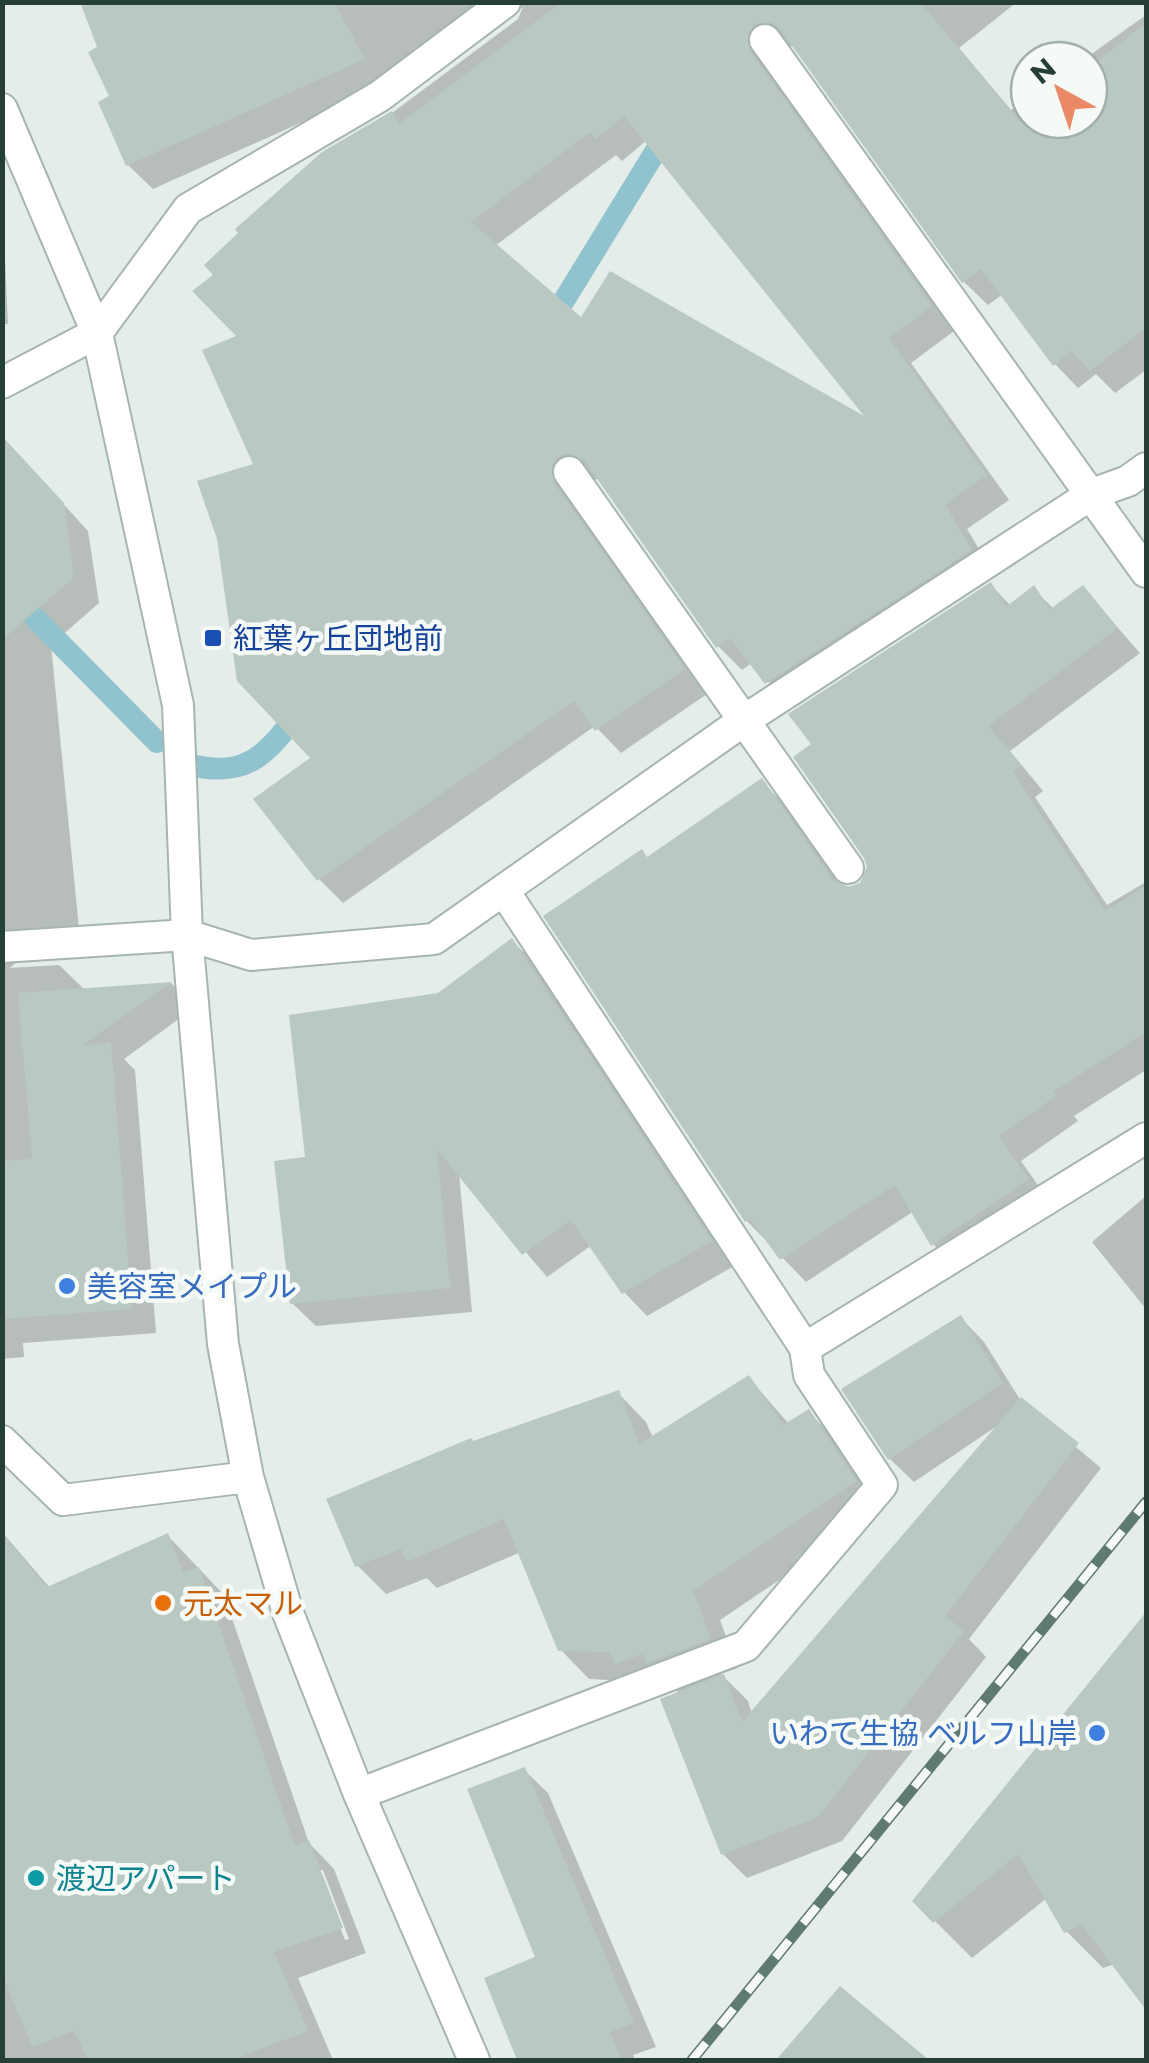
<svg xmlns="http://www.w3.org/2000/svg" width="1149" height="2063" font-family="Montserrat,'Noto Sans JP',sans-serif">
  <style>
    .shadow { fill: #0003; fill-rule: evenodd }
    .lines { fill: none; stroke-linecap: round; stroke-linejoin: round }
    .stream { stroke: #90c3ce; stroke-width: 22 }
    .building { fill: #bac8c2; fill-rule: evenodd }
    .minor-casing { stroke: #a7b5b0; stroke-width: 34 }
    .minor { stroke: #fff; stroke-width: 30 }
    .rail-casing { stroke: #5f7973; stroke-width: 11 }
    .rail { stroke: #f5faf7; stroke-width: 8; stroke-dasharray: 22; stroke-linecap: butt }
    .transit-dot { fill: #1a4fb4; stroke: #f5faf7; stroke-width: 4 }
    .shop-dot { fill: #3f7fe0; stroke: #f5faf7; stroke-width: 4 }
    .food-dot { fill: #e8710a; stroke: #f5faf7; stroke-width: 4 }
    .culture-dot { fill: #0f9aa8; stroke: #f5faf7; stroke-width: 4 }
    .labels { text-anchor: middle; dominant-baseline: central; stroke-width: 9; stroke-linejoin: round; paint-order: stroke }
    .transit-label { font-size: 30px; fill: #164399; stroke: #f5faf7; text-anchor: start }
    .shop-label { font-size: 30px; fill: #366cbe; stroke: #f5faf7; text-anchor: start }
    .food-label { font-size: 30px; fill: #c56008; stroke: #f5faf7; text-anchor: start }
    .culture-label { font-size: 30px; fill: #0d838f; stroke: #f5faf7; text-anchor: start }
  </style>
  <rect width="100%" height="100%" fill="#e4ede9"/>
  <!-- shadow -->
  <path class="shadow" d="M83,2h934l-58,46 52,62 18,-12v22h60v-60h-6l63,-45v355l-31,23 -19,-19 -18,14 -23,-24 -52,-70 -15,11 -24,-23 -169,-236 -16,2 -8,10 2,19 181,254 -43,32 98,137 -42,29 27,45 -203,133 -39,-44 -10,7 -24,-24 -118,-167 -17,1 -8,10 2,19 130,185 -86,59 -26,-27 -252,177 -24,-24 -5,-121 -58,-292 -15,-129 151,-224 126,-94 5,-12 -53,40 -317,142 -25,-24 -28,-116zM647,140l227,285 -292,-104 -87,-75 121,-91 6,6z
    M2,255l3,3 3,66h-6z
    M2,476l43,8 43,47 11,72 -48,42 30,304 -55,4 -16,15 49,-3 26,25 86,-7 24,24 -71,52 11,11 21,263 -133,10 1,14 -22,2z
    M991,585l20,21 22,-17 21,20 29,-21 57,65 -130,98 33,40 -8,6 72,108 39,-23v188l-72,46 4,5 -57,40 30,43 -95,63 -23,-23 -19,-33 -108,71 -59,-61 -98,-362 113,-77 23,23 58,82 16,-1z
    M512,941l24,23 198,302 -87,50 -23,-24 -32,-47 -45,32 -88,-104 13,139 -156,14 -24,-23 16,-144 131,-164z
    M1146,1196v113l-54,-67z
    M961,1318l23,24 37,59 80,67 -132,171 17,18 -144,184 -95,37 -24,-24 -43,-160 -11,-11 -80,-4 -28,-29 -40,-98 -84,36 -10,-10 -41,16 -28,-28 -29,-65 289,-108 28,29 7,16 96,-60 40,46 19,-12 29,28 46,70 -163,110 18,48 -17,6 27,27 4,13 245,-288 -83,56 -24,-23z
    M2,1532l48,56 118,-52 56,59 85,248 25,26 32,84 -68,25 35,82h-331zM318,1870h5l26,69 -4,1z
    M1146,1616v390l-31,-42 -12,4 -37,-37 -19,-33 -75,60 -57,-57z
    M524,1770l24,23 108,254 -23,8 2,5h-108l-12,-11 24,-90z
    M900,2039l21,21h-133l-4,-6z"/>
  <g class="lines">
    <!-- stream -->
    <path class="stream" d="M549,325l119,-194
      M36,619l121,123
      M191,765c57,14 77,-12 110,-56"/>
  </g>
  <!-- building -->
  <path class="building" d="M80,2h254l31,57 -239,107 -28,-64 11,-6 -21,-44 9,-5z
    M562,2h358l101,121 8,-7v4h60v-52l57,-45v305l-56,43 -19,-20 -18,15 -72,-97 -19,14 -182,-254 -8,-6 -17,1 -7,9 2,18 182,255 -43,32 98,137 -42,29 27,46 -207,134 -35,-46 -14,10 -132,-188 -16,-7 -9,3 -7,9 2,18 131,186 -90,62 -21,-30 -257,180 -64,-82 57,-41 -73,-77 -20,-142 -20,-58 56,-17 -51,-114 34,-14 -44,-45 21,-16 -9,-10 34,-32 -3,-4 87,-77 70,-41 7,13zM624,116l240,300 -254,-145 -29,46 -110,-95 119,-90 6,7z
    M2,436l62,67 10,74 -72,63z
    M991,582l15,25 28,-22 16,24 33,-24 35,43 -130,98 34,40 -9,6 92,139 41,-25v146l-93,60 3,4 -57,40 30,43 -98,67 -36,-61 -115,75 -30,-41 -5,3 -202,-306 99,-67 5,8 115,-79 71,102 16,7 11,-4 7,-16 -3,-9 -71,-101 18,-13 -23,-30z
    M512,938l200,303 -90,53 -51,-74 -49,35 -85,-106 13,139 -160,16 -16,-143 31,-4 -16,-142 149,-22z
    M172,982l-91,64 30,-4 21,267 -130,10v-158l30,-2 -14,-166z
    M961,1315l42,68 -115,77 -47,-71z
    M749,1375l34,50 26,-16 48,72 -164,110 18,48 -65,25 -3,-10 -28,10 -6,-12 -51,-1 -54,-132 -97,43 -6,-13 -46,18 -29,-68 145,-61 2,3 146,-51 20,54z
    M1021,1397l58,46 -134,173 19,15 -146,186 -97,38 -61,-156 64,-25 18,48z
    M2,1533l45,54 121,-54 15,39 16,-5 96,279 14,-6 34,88 -69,24 34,79 -76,29h-144l-14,-29 -42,16 -30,-73z
    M1146,1612v398l-64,-85 -18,8 -46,-79 -85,69 -21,-22z
    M525,1767l109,256 -24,9 11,28h-104l-33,-82 51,-21 -68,-168z
    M840,1986l89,74h-153z"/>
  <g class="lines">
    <defs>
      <path id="minor" d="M765,40l381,532
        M2,109l95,224 81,372 9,230 36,409 25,133 40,136 71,181 115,266
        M2,383l95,-50 91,-124 192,-113 125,-94
        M569,472l279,396
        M2,947l185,-12 64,20 183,-16 309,-218 349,-227 36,-13 18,-13
        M805,1348l341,-210
        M2,1441l61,59 185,-23
        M359,1794l387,-148 136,-161 -73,-110 -4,-27 -301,-457"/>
    </defs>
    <!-- minor casing -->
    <use href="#minor" class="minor-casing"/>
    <!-- minor -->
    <use href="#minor" class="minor"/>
    <defs>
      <path id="rail" d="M692,2060l454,-558"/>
    </defs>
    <!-- rail casing -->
    <use href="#rail" class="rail-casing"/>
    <!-- rail -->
    <use href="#rail" class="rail"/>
  </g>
  <!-- markers -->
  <rect class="transit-dot" x="203" y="628" width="20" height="20" rx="5"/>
  <g class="shop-dot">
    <circle cx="67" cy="1286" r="10"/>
    <circle cx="1097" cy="1733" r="10"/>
  </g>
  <circle class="food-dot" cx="163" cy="1603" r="10"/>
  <circle class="culture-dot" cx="36" cy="1878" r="10"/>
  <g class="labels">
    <!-- transit labels -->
    <g class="transit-label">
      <text x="233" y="638">紅葉ヶ丘団地前</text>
    </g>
    <!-- shop labels -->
    <g class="shop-label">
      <text x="87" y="1286">美容室メイプル</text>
      <text x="1077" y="1733" text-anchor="end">いわて生協 ベルフ山岸</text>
    </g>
    <!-- food labels -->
    <g class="food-label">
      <text x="183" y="1603">元太マル</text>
    </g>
    <!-- culture labels -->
    <g class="culture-label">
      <text x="56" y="1878">渡辺アパート</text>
    </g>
  </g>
  <!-- border -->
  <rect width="1149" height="2063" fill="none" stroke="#253e38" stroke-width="10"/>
  <!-- north arrow -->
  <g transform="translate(1059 90) rotate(320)"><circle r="48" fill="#f5faf7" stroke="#a2afab" stroke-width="2.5"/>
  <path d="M0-8L18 38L0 25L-18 38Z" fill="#ea8965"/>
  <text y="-15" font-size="28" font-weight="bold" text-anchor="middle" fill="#253e38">N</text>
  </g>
</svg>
